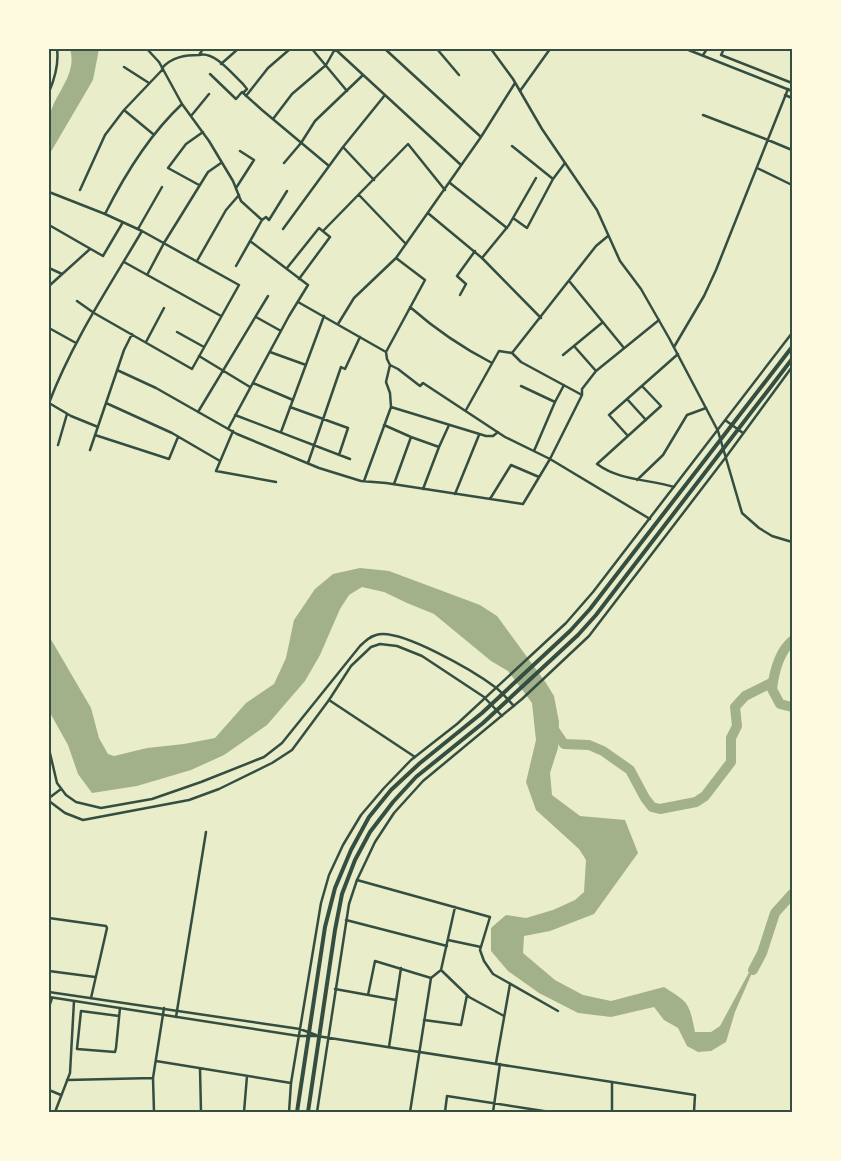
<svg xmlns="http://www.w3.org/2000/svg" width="841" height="1161" font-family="Inter,sans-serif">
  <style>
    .water { fill: #a3b18a }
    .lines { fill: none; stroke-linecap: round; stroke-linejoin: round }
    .river { stroke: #a3b18a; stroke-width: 10 }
    .minor { stroke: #344e41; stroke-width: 2.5 }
    .tertiary { stroke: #344e41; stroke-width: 2.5 }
    .trunk { stroke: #344e41; stroke-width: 4 }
    .neatline { fill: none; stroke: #344e41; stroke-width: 2 }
  </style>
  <rect width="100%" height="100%" fill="#e9edc9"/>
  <!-- water -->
  <path class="water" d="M70,49h29l-6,31 -44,75c0,-11 -2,-25 0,-36 4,-25 29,-43 21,-70z
    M360,568l29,3 91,34 17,11 49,67 8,13 5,26 -1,26 -8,25 2,22 28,21 45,4 13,33 -44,61 -44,17 -26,5 -1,17 32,27 28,15 28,6 53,-14c25,16 25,15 31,45h16l9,-6 33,-61 5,-6 -23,53 -9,30 -15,9 -13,1 -11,-6 -9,-18 -14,-8 -10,-13 -43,10 -33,-4 -39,-20 -31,-22 -17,-20v-23l15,-13 20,3 27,-8 22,-10 9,-8 2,-32 -7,-11 -43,-39 -10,-28 10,-42 -4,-37 -24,-32 -17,-10 -57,-47 -27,-11 -23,-11 -22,-5 -13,8 -9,14 -20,46 -15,26 -38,44 -43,30 -33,15 -54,16 -45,7 -14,-19 -10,-29 -19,-34v-75l42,72 8,30 9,16 6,2 33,-8 37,-4 31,-6 31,-35 28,-19 12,-26 8,-38 21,-31 18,-15z"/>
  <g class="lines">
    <!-- river -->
    <path class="river" d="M792,641c-13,11 -18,32 -20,48l8,15 12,3
      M551,725l13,19 25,1 14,6 27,19 15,28 7,9 8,2 36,-7 9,-6 26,-34v-24l6,-12 -2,-19 10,-11 28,-14
      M753,970l9,-17 13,-40 17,-19"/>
    <!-- minor -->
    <path class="minor" d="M147,49l12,13 23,42 27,37 24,40 8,20 21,19
      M312,49l35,42
      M335,49l126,116
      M385,49l96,88
      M437,49l22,26
      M724,49l-3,6 71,28
      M199,55c16,-4 33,19 44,29l4,5 -3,3
      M703,55l4,-6
      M221,64l17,-15
      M124,67l25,16
      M162,68c10,-11 23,-13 37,-13l4,-6
      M210,74l26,25 6,-7 20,18 67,56
      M520,91l30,-42
      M785,95l7,3
      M246,96l22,-28 22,-19
      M124,110l29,24
      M703,115l65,25 24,10
      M191,116l18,-22
      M273,119l19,-25 34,-29 9,-16
      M512,146l41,33 -26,49 -14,-10
      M343,147l31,33
      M284,163l17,-20 14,-22 48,-46
      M757,168l35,17
      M553,179l12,-16
      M450,183l57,45
      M199,185l-31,-17 18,-24 17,-12
      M236,188l18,-28 -14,-9
      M80,190l25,-55 19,-25 39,-41
      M49,192l56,22 37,17 97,54 -47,84 -98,-56 -17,-12
      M359,195l47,49
      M105,214c20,-40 44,-79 77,-110
      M429,214l53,44 59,60
      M262,220l4,-3 3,3 18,-29
      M49,225l54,31 20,-34
      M138,229l24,-42
      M283,229l60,-82 42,-52
      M323,231l85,-87 37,46
      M482,258l27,-33 27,-47
      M197,261l29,-51 13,-15
      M124,262l97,54
      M236,266l26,-46
      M49,268l13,6
      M287,268l32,-40 11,9 -31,42
      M147,275l17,-32 44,-71 13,-9
      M570,282l54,66
      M49,286l41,-37
      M460,295l6,-11 -9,-8 18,-25
      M298,302l88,50
      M410,307c25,22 53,41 82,56
      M256,317l25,14
      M338,324l16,-26 42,-40 85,-121 34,-54
      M49,328l27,15
      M177,332l27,15
      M146,342l18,-34
      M574,346l22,25
      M674,347l30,-51 12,-26 72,-181
      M270,352l36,13
      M512,353l84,-107 12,-10
      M563,355l40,-33
      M199,356l51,31
      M390,365l8,4 22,17 3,-3 82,54 45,22 100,60
      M117,370l39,18 81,46 82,34 42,13 25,2 137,21 27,-45 32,-64v-6l14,-18 63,-51
      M253,383l40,17
      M521,386l34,16 -21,49
      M642,386l19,20 -64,58c23,17 51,15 77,23
      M627,399l19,21
      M555,402l9,-17
      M49,403c23,-61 60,-116 93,-172
      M49,403l22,13 27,11
      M106,403l66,30 48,28
      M290,407l58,21 -9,27
      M391,407l95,29h7l5,-4
      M466,410l33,-59 13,2 9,9 61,33
      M198,412l70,-116
      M235,415l115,44
      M384,425l27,12 28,10 10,-22
      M228,429l61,-113 19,-31 -58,-44
      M233,431l-17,40 60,11
      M281,432l43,-116
      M95,435l74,24 9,-22
      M628,436l-19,-21 69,-61
      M58,445l9,-31
      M90,450l34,-100 8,-16
      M308,463l33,-96 4,2 15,-32
      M637,480l26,-25 24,-40 19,-7
      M364,481l27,-74 -1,-14 -4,-11 4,-17 -3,-6 -1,-7 39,-72 -29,-22
      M394,484l17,-47
      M423,489l16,-42
      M455,494l24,-59
      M490,499l21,-34 28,12
      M329,700l86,57
      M357,880l133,37 -10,33 4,11 9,13 65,37
      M49,918l57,8 1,2 -16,70
      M346,920l101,26
      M448,940l33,7
      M441,970l28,27 35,19
      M49,971l46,6
      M335,989l61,11
      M368,995l7,-34 56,17
      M49,1007l3,-9
      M119,1016l-38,-5 -4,38 38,3 1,-4 4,-40
      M176,1017l30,-185
      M424,1020l37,5 6,-30
      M389,1047l12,-79
      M156,1061l135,22
      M496,1063l14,-79
      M200,1069l1,43
      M67,1080l86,-2
      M49,1090l12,5
      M55,1112l15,-39 4,-72
      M154,1112l-1,-34 11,-70
      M244,1112l3,-36
      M410,1112l21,-134 10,-8 14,-63
      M445,1112l2,-16 103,16
      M493,1112l7,-48
      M612,1112v-30"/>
    <!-- tertiary -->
    <path class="tertiary" d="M491,49l22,30 29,50 55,81 23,51 21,28 28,49 49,93 24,82 17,15 13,8 20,6
      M686,49l106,42
      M49,92c6,-14 10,-28 8,-43
      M725,420l18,13
      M49,749l8,34 9,12 10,7 25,6 51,-9 49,-17 63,-25 18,-14 78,-97c5,-5 9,-9 16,-11 23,-8 99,37 119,52 7,5 13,13 19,19
      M49,798l12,-9
      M49,801l16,12 18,7 106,-20 30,-11 53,-26 20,-13 37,-50 22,-34 20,-19 9,-3 17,2 25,10 62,41 18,19
      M49,992l251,37 16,6
      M49,997l250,39h18l378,59 -1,17
      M289,1112l2,-29 30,-180 8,-28 14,-30 18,-30 23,-27 27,-28 46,-36 109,-101 27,-31 199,-259
      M317,1112l32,-208 8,-24 18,-38 19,-29 29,-32 99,-82 67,-63 137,-179 66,-90"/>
    <!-- trunk -->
    <path class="trunk" d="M297,1112l28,-185 10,-39 16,-38 18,-33 22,-27 29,-27 62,-50 88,-82 20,-22 202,-262
      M308,1112l27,-182 7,-36 13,-34 15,-28 23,-30 23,-25 67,-54 95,-88 18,-20 196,-256"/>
  </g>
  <!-- border -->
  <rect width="841" height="1161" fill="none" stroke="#fefae0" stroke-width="100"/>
  <rect x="50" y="50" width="741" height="1061" class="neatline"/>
</svg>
